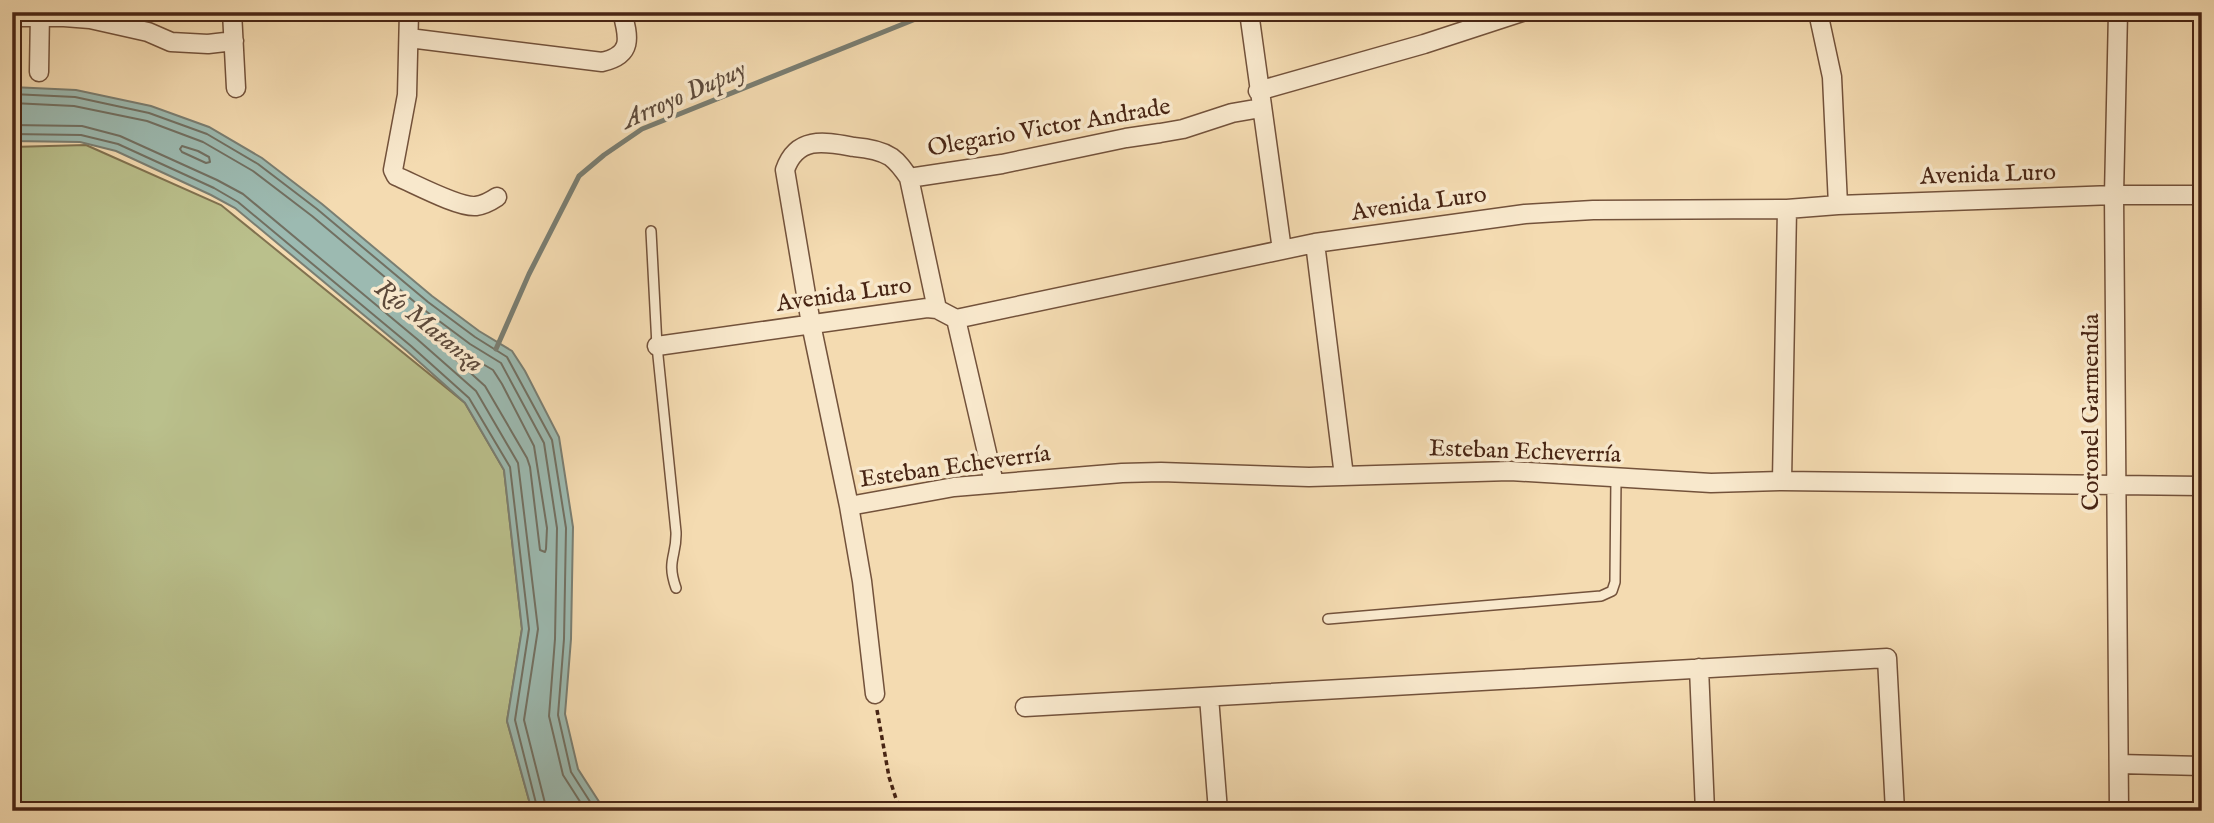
<svg xmlns="http://www.w3.org/2000/svg" width="2214" height="823" font-family="'IM FELL English',serif">
  <style>
    .green { fill: #bac08c; stroke: #817250; stroke-width: 2 }
    .water { fill: #9cbab1; stroke: #7a7e72; stroke-width: 2 }
    .lines { fill: none; stroke-linecap: round; stroke-linejoin: round }
    .shore { stroke: #727062; stroke-width: 2 }
    .stream { stroke: #7a7e72; stroke-width: 5 }
    .lane-casing { stroke: #73523b; stroke-width: 12 }
    .street-casing { stroke: #73523b; stroke-width: 21 }
    .path { stroke: #482514; stroke-width: 3.5; stroke-dasharray: 5 3.5; stroke-linecap: butt }
    .lane { stroke: #f8e8cc; stroke-width: 9 }
    .street { stroke: #f8e8cc; stroke-width: 18 }
    .labels { text-anchor: middle; dominant-baseline: central; stroke-width: 7; stroke-linejoin: round; paint-order: stroke }
    .street-label { font-size: 24px; fill: #482514; stroke: #f8e8cc }
    .water-label { font-size: 26px; font-style: italic; fill: #5d4a3b; stroke: #f8e8cc }
  </style>
  <rect width="100%" height="100%" fill="#f4dbb1"/>
  <filter id="stains"><feTurbulence type="fractalNoise" baseFrequency=".00286" numOctaves="4"/><feColorMatrix values="0 0 0 0 .2 0 0 0 0 .09 0 0 0 0 .02 0 0 0 .5 -.17"/></filter>
  <radialGradient id="worn" r=".72"><stop offset=".6" stop-color="#630" stop-opacity="0"/><stop offset="1" stop-color="#630" stop-opacity=".3"/></radialGradient>
  <!-- green -->
  <path class="green" d="M86,145l135,60 244,198 39,67 18,159 -15,92 25,90h-520v-664z"/>
  <!-- water -->
  <path class="water" d="M12,87l64,3 75,16 58,21 53,31 60,46 110,92 47,35 33,20 13,20 34,66 14,90 -2,112 -6,75 13,55 27,42h-73l-25,-90 15,-92 -18,-159 -39,-67 -58,-52 -172,-143 -24,-13 -95,-44 -36,-9 -68,-1z"/>
  <g class="lines">
    <!-- shore -->
    <path class="shore" d="M12,94l63,3 74,16 58,21 51,30 59,45 111,93 47,35 32,20 45,83 14,88 -2,111 -6,76 13,57 25,39
      M12,103l62,3 73,15 56,21 50,29 59,45 111,93 47,35 31,19 43,80 13,85 -2,111 -6,77 14,59 23,36
      M12,125l70,1 38,10 97,44 26,14 174,145 59,52 42,72 20,166 -14,91 23,91
      M12,134l69,1 37,9 96,44 24,14 173,144 58,52 41,69 19,162 -14,91 23,91
      M182,146l16,5 11,6 1,5 -4,1 -24,-11 -2,-3z
      M427,326l37,27 29,17 9,14 32,62 13,82 -1,21 -1,3 -5,-2 -10,-83 -3,-9 -42,-72 -60,-54 -1,-4z"/>
    <!-- stream -->
    <path class="stream" d="M496,349l33,-75 50,-98 25,-21 38,-26 291,-117"/>
    <defs>
      <path id="lane" d="M651,231l6,115 19,186c1,24 -10,28 0,56
        M1328,619l273,-23 11,-5 3,-9 1,-104"/>
      <path id="street" d="M232,12l4,76
        M409,12l-2,83 -14,75 3,6c17,7 63,32 80,30 8,-1 15,-5 21,-9
        M1249,12l33,238
        M1818,12l14,65 6,128
        M2118,12l-4,183 5,616
        M12,17h52l26,2 58,13 23,10 37,2 26,-3
        M409,38l193,24c31,-7 27,-24 20,-50
        M39,72l1,-60
        M1258,91l166,-47 98,-32
        M909,178l28,131
        M1315,243l29,233
        M956,319l38,164
        M657,346l270,-38 10,1 19,10 359,-76 210,-29 68,-4 194,-1 51,-4 276,-10h88
        M1782,481l5,-272
        M849,506l105,-19 168,-14 39,-1 148,5 201,-6 201,12 71,-2 420,5
        M1699,668l6,143
        M875,694l-13,-113 -13,-75 -38,-182 -26,-154c12,-35 41,-28 69,-23 13,1 26,3 37,10 8,6 12,12 18,21l93,-14 124,-26 34,-5 23,-4 49,-16 29,-5
        M1209,697l9,114
        M1025,707l862,-49 8,153
        M2119,764l83,2"/>
    </defs>
    <!-- lane casing -->
    <use href="#lane" class="lane-casing"/>
    <!-- street casing -->
    <use href="#street" class="street-casing"/>
    <!-- path -->
    <path class="path" d="M877,710l12,67 11,34"/>
    <!-- lane -->
    <use href="#lane" class="lane"/>
    <!-- street -->
    <use href="#street" class="street"/>
  </g>
  <g class="labels">
    <!-- street labels -->
    <g class="street-label">
      <text transform="translate(1049 128) rotate(-10)">Olegario Victor Andrade</text>
      <text transform="translate(1988 175) rotate(-2)">Avenida Luro</text>
      <text transform="translate(1419 204) rotate(-8)">Avenida Luro</text>
      <text transform="translate(844 295) rotate(-8)">Avenida Luro</text>
      <text transform="translate(2091 412) rotate(-90)">Coronel Garmendia</text>
      <text transform="translate(1525 452) rotate(2)">Esteban Echeverría</text>
      <text transform="translate(955 467) rotate(-8)">Esteban Echeverría</text>
    </g>
    <!-- water labels -->
    <g class="water-label">
      <text transform="translate(684 95) rotate(-24)">Arroyo Dupuy</text>
      <text transform="translate(429 326) rotate(39)">Río Matanza</text>
    </g>
  </g>
  <!-- margin -->
  <rect width="2214" height="823" fill="none" stroke="#f4dbb1" stroke-width="42"/>
  <rect x="14" y="14" width="2186" height="795" fill="none" stroke="#482514" stroke-width="3.5"/>
  <rect x="21" y="21" width="2172" height="781" fill="none" stroke="#482514" stroke-width="2"/>
  <rect width="100%" height="100%" filter="url(#stains)"/>
  <rect width="100%" height="100%" fill="url(#worn)"/>
</svg>
